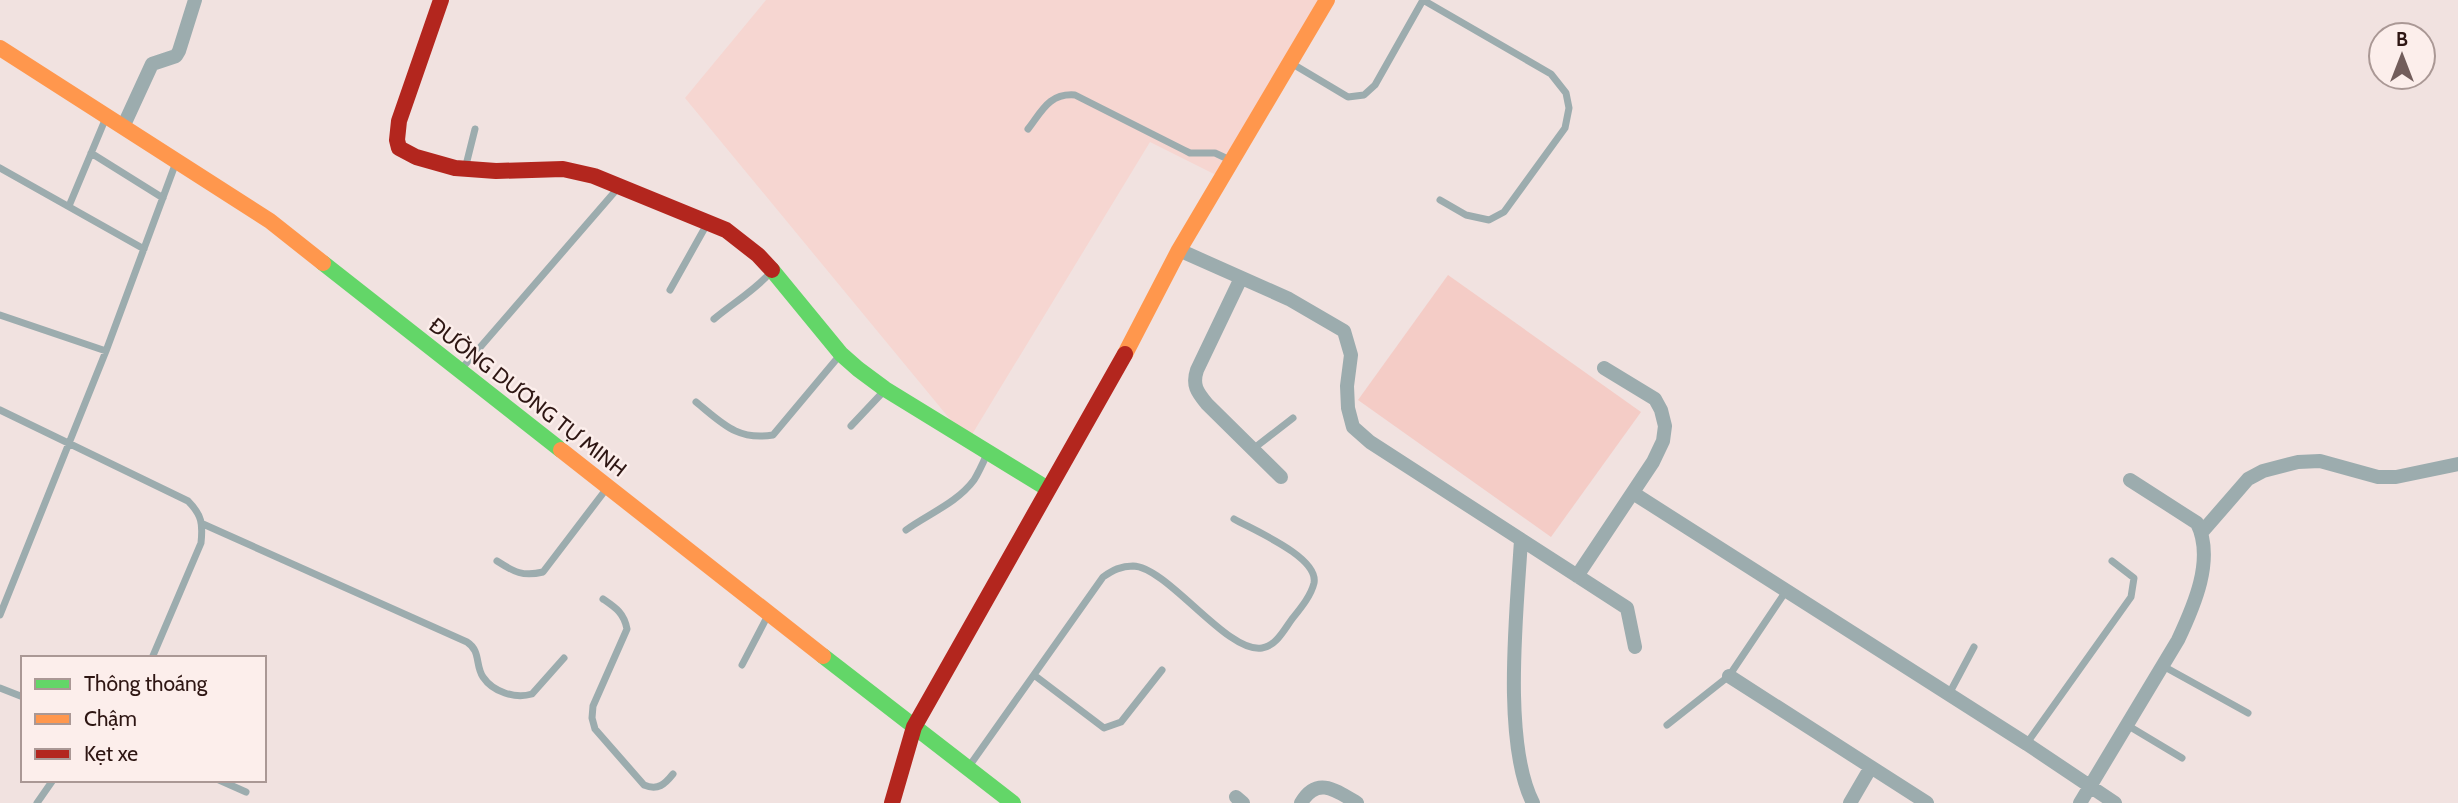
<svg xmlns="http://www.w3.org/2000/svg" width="2458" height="803" font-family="Cabin,sans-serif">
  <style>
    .built { fill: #f6d6d1 }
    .green { fill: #f4ccc6 }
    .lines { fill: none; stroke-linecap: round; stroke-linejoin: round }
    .lane { stroke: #9cacae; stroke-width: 7 }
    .street { stroke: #9cacae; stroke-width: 14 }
    .fast { stroke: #63d668; stroke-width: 16 }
    .slow { stroke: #ff974d; stroke-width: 16 }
    .jam { stroke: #b3261e; stroke-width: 16 }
    .labels { text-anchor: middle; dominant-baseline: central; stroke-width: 5; stroke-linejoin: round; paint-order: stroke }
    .street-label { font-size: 21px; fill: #2e1613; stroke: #fceeeb }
  </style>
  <rect width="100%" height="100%" fill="#f1e2e0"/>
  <!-- built -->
  <path class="built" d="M766,0h553l-103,175 -66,-33 -182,299 -283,-343z"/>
  <!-- green -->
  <path class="green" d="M1448,275l193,137 -90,125 -193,-137z"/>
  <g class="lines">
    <!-- lane -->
    <path class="lane" d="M1423,0l128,74 15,19 3,15 -4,20 -61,84 -15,8 -23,-5 -26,-15
      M1291,63l57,34 16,-2 11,-10 48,-85
      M1028,129c14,-18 21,-36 47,-34l109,55 6,3h25l15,7
      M91,153l72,45
      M466,165l9,-36
      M0,168l144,81
      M69,206l36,-86
      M670,290l37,-66
      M0,315l106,36
      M714,319c19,-16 40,-28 56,-46
      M463,367l155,-179
      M696,402c26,21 41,39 77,33l67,-80
      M0,410l188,91c14,14 15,23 13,42l-49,115
      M851,426l33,-35
      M1253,449l40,-31
      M203,524l264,118c14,9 8,23 16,35 10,15 32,22 49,17l32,-36
      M906,530c22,-16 51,-27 68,-50 5,-8 9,-17 13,-26
      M497,561c17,11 26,16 46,11l61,-80
      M603,599c13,9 21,14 24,30l-34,77 -1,12 3,11 49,56c14,6 21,-1 29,-11
      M0,615l106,-264 69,-186
      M742,665l24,-46
      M2163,666l85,47
      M1034,675l70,53 17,-6 41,-52
      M0,688l23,9
      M1949,694l25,-47
      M1667,725l62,-49 57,-85
      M2127,725l55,33
      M2027,743l104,-146 3,-19 -22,-17
      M970,765l133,-188c10,-7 18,-11 30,-11 35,1 94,88 129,82 14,-2 22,-18 30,-29 8,-10 19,-23 22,-36 5,-26 -61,-53 -80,-64
      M219,780l27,12
      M37,803l16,-23"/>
    <!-- street -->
    <path class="street" d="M123,127l29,-63 24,-8 3,-5 16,-51
      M1179,250l110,49 55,32 7,24 -4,31 1,22 5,19 17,15 257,166 8,39
      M1241,278l-44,92c-5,15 0,22 10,34l74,73
      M1633,493l394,251 88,59
      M2202,532l46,-53 15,-8 35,-9 22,-1 58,16h18l62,-13
      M1521,540c-4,69 -19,202 12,263
      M1577,576l76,-114 10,-21 2,-15 -4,-16 -6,-11 -51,-31
      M1729,676l198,127
      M1236,797l7,6
      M1301,803c16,-28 36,-12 56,0
      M1850,803l21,-36
      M2080,803l98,-163c16,-34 37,-81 19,-117l-67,-43"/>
    <!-- fast -->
    <path class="fast" d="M323,263l238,187
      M772,270l69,84 17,15 27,20 163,100
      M823,656l190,147"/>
    <!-- slow -->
    <path class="slow" d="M0,48l270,173 53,42
      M1125,354l54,-104 148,-250
      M561,450l262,206"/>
    <!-- jam -->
    <path class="jam" d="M441,0l-42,121 -2,19 2,8 17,9 39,11 41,3 67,-2 31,7 132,54 32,25 14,15
      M892,803l22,-76 211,-373"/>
  </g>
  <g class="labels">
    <!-- street labels -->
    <g class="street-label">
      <text transform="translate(528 397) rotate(38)">ĐƯỜNG DƯƠNG TỰ MINH</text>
    </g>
  </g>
  <!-- legend -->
  <rect x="21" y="656" width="245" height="126" fill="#fceeeb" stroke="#aa9895" stroke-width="2"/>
  <rect x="35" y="679" width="35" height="10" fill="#63d668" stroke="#aa9895" stroke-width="2"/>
  <text x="84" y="691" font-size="21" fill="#2e1613">Thông thoáng</text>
  <rect x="35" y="714" width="35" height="10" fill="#ff974d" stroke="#aa9895" stroke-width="2"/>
  <text x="84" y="726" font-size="21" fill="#2e1613">Chậm</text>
  <rect x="35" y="749" width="35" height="10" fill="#b3261e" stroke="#aa9895" stroke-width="2"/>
  <text x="84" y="761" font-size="21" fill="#2e1613">Kẹt xe</text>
  <!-- north arrow -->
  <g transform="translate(2402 56)"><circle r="33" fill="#fceeeb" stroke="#aa9895" stroke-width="2"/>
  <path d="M0-5L12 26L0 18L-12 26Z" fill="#725d5b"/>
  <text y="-10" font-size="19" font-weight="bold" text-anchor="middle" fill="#2e1613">B</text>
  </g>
</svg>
